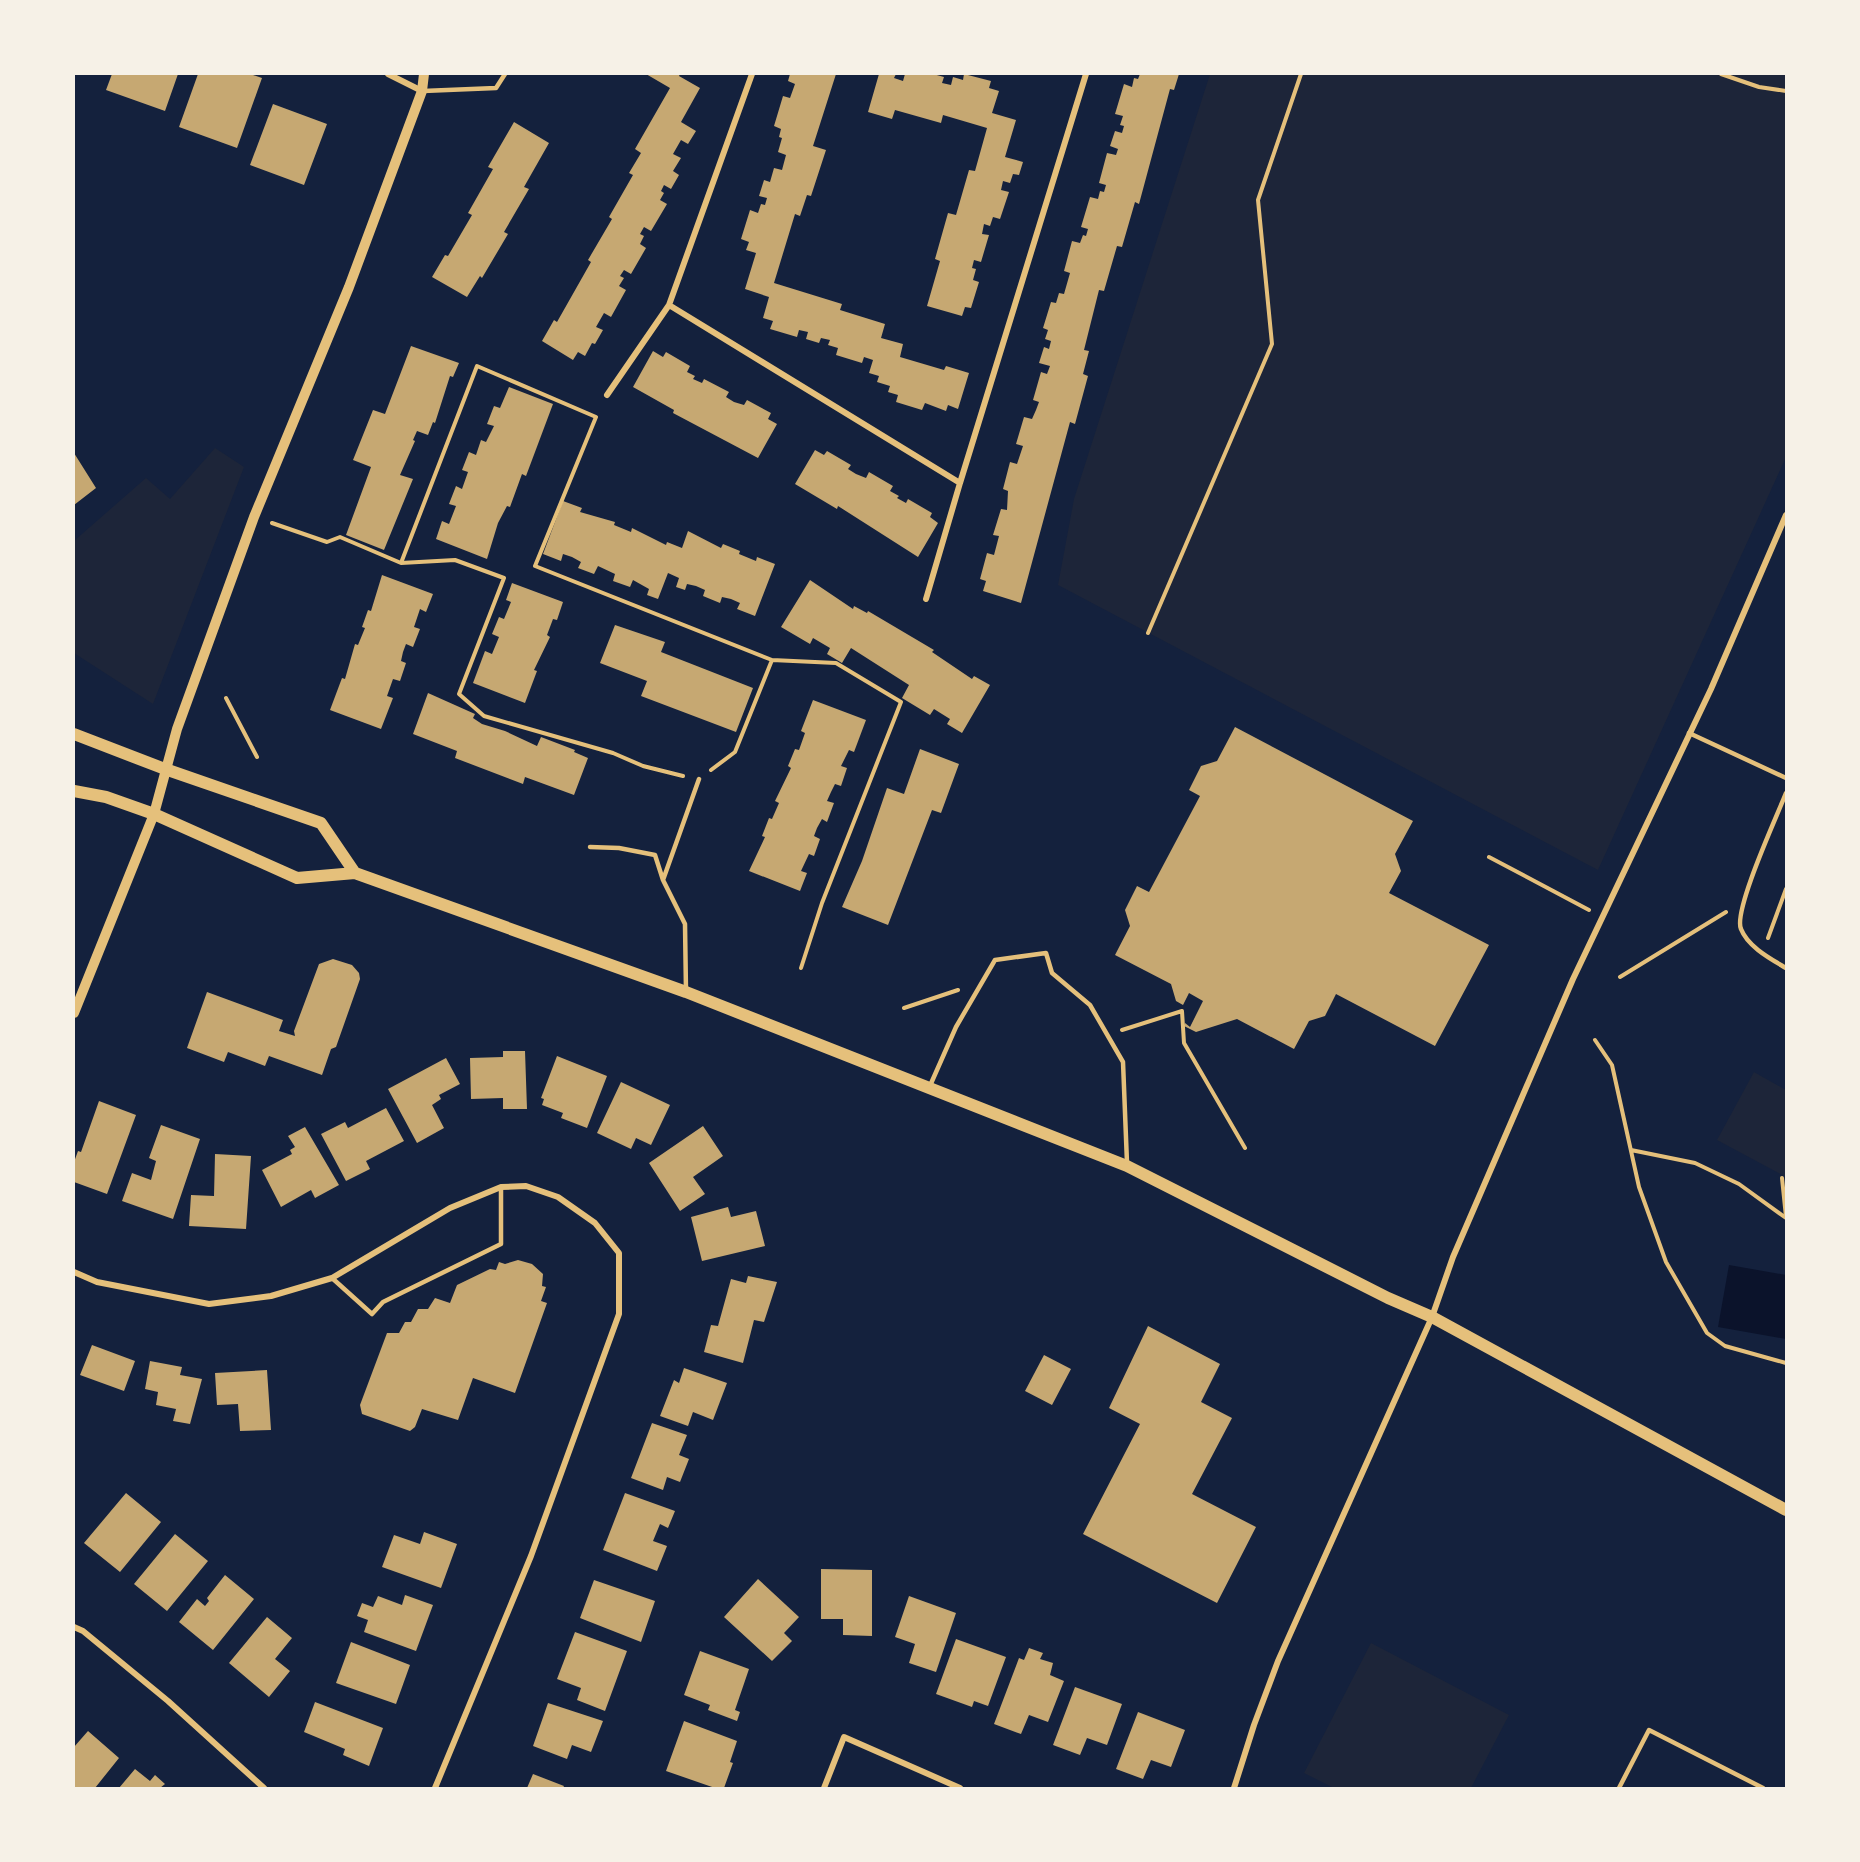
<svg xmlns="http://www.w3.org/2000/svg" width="1860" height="1862" font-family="'Sofia Sans Condensed',sans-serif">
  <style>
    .green { fill: #1d2539 }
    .water { fill: #0b132b }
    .building { fill: #c6a872 }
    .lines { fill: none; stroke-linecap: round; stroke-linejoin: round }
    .path { stroke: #e5c07b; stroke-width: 4 }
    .service { stroke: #e5c07b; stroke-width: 4.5 }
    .minor { stroke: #e5c07b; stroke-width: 6 }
    .tertiary { stroke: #e5c07b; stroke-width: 10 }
    .secondary { stroke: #e5c07b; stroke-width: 12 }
  </style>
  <rect width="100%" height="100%" fill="#14213d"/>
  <!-- green -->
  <path class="green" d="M1210,74h576v383l-188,413 -540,-285 16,-86z
    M215,448l29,19 -91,237 -79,-51v-112l72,-63 24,21z
    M1754,1072l32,18v87l-69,-37z
    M1371,1643l138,72 -38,73h-137l-30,-15z"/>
  <!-- water -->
  <path class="water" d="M1729,1265l57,10v64l-68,-12z"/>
  <!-- building -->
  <path class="building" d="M112,74h66l-13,37 -59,-21z
    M198,74h52l12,4 -25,70 -58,-21z
    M646,74h34l-1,2 21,12 -19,34 15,9 -8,13 -7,-4 -8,14 8,4 -8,13 6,4 -8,14 -7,-4 -3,6 3,2 -4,7 7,4 -16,27 -7,-4 -4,7 4,2 -4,8 6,4 -15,26 -7,-4 -4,6 4,2 -5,8 7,4 -15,27 -7,-4 -8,14 7,3 -8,14 -3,-1 -7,13 -7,-4 -5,8 -31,-19 12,-21 3,2 34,-60 -3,-2 24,-41 -3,-2 24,-42 -4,-2 12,-20 -6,-4 35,-61z
    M790,74h46l-23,72 13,4 -15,46 -4,-1 -7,21 -5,-2 -21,69 68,21 -2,6 45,14 -4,14 22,6 -3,13 44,13 2,-4 23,7 -11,36 -10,-4 -2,6 -21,-8 -3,7 -26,-8 2,-7 -10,-3 2,-6 -13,-4 2,-6 -10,-3 4,-13 -9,-3 -2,6 -26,-8 2,-7 -10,-3 2,-5 -9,-2 -2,5 -13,-4 2,-7 -9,-2 -2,7 -27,-8 3,-8 -10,-3 6,-21 -24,-8 11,-36 -10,-3 3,-8 -8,-3 9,-29 8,3 3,-9 4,1 2,-7 -8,-2 5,-16 6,2 4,-14 8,2 4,-15 -8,-3 4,-14 -3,-1 2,-8 -7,-3 9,-30 7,2 5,-14 -7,-3z
    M879,74h17l-2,4 9,3 2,-7h28l11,3 -2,6 9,2 2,-8 10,3 1,-6 27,7 -2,7 10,3 -7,22 24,7 -11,37 18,5 -4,13 -6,-1 -3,9 -7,-2 -2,9 8,2 -9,27 -7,-2 -3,9 -6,-2 -2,10 7,1 -8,27 -7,-2 -2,8 4,1 -3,11 6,2 -8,26 -6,-1 -3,9 -35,-10 13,-45 -5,-2 13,-46 8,2 13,-45 6,1 12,-43 -44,-13 -2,8 -46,-13 -3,9 -24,-7z
    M1140,74h39l-5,16 -4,-1 -31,115 -4,-2 -13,45 -5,-1 -13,45 -5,-1 -15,60 5,1 -6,23 5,2 -13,48 -5,-2 -49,181 -38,-12 3,-10 -6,-2 7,-26 7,2 5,-19 -6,-1 8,-26 6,1 1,-19 -5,-2 7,-27 7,2 6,-18 -7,-2 8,-27 8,2 4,-9 3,-8 -6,-2 8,-28 6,2 3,-8 -11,-3 5,-16 5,2 2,-8 -6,-2 3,-9 -5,-2 8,-26 5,1 3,-10 5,1 6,-21 -6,-2 8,-30 8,2 3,-8 3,1 2,-7 -7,-2 9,-30 8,2 2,-8 4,1 2,-7 -7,-2 8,-30 9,2 2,-6 -8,-3 5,-15 7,2 2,-7 -4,-1 3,-9 -8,-2 9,-30 8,3 2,-9 4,1z
    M273,104l54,20 -23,61 -54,-20z
    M514,122l35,21 -25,44 5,2 -25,43 4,2 -26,44 -2,-2 -13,21 -35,-20 13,-22 3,1 24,-41 -4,-2 25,-44 -5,-2z
    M411,346l48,17 -6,14 -3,-1 -15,47 -2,-1 -5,13 -11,-4 -4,9 2,1 -15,34 13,4 -29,71 -38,-15 25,-68 -18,-7 20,-50 12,4z
    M653,351l10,6 3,-5 24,14 -3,6 8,4 -2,3 9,4 2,-4 25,13 -3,5 8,5 10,3 3,-5 24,13 -3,6 9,5 -19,34 -85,-45 1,-3 -41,-23z
    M509,387l44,17 -27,72 -4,-2 -12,33 -3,-1 -9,17 -11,36 -51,-20 6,-18 7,3 7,-18 -7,-2 7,-18 6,3 6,-17 -6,-2 7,-18 7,3 5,-15 5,2 8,-16 -7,-2 7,-18 6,2z
    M815,450l9,5 3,-4 24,14 -3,4 8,5 10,4 3,-6 24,14 -3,5 9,5 -2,2 9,5 2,-4 24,14 -2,4 8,6 -20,34 -80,-51 -1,3 -42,-25z
    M74,453l22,35 -22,17z
    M563,501l19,7 -2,4 35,10 -1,3 17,7 1,-4 34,17 1,-3 15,6 6,-17 33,17 2,-4 17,7 -1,3 17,7 1,-4 18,7 -20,52 -18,-7 3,-6 -9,-4 -9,-2 -2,6 -17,-7 2,-6 -9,-4 -9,-2 -2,6 -9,-3 3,-9 -11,-5 -10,26 -11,-4 2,-6 -16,-9 -3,7 -17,-6 2,-7 -17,-8 -4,8 -16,-6 3,-6 -9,-5 -9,-3 -2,7 -18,-7z
    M382,575l51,19 -7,18 -6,-3 -6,18 6,2 -7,18 -7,-3 -3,8 -2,9 5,2 -6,18 -7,-2 -6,17 6,2 -12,31 -51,-19 12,-32 3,1 10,-35 3,1 7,-17 -3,-1 6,-17 3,1z
    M810,580l43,29 1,-3 13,7 1,-2 66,39 -2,2 40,27 2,-3 16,9 -28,48 -15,-9 3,-5 -16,-10 -4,6 -28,-17 7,-13 -58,-37 -9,15 -15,-9 3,-6 -17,-10 -3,6 -29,-17z
    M512,583l51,19 -6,18 -4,-1 -6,16 3,2 -16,33 3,1 -12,32 -52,-20 12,-32 7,3 7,-17 -7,-3 7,-17 5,2 7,-17 -5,-2z
    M615,625l50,17 -4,10 92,36 -17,44 -95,-36 6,-15 -47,-18z
    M428,693l47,21 -2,4 9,6 23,7 32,15 4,-9 34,13 -1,2 14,6 -14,37 -49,-18 -2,7 -68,-26 2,-7 -44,-17z
    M813,700l53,20 -12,32 -5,-2 -8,16 6,2 -6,18 -6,-2 -4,8 -4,9 7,2 -7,19 -5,-3 -5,9 -3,8 6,3 -6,17 -5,-2 -8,17 6,2 -7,18 -51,-20 16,-34 -3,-1 7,-18 3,1 7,-16 -4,-2 16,-33 -3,-2 7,-17 4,1 6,-17 -4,-2z
    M1235,727l178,94 -18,33 6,17 -12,22 100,52 -54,101 -99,-52 -11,22 -16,5 -15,28 -57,-30 -41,13 -12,-6 1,-3 5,4 13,-26 -14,-8 -6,12 -7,-4 -5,-17 -56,-29 15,-29 -5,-16 12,-24 12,6 51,-96 -11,-6 12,-24 16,-5z
    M920,749l39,15 -18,49 -9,-3 -44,115 -46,-18 20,-46 25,-73 17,6z
    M333,959l19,6 7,8 1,6 -24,68 -5,2 -9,26 -53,-19 -4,10 -37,-14 -4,10 -37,-14 20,-56 76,28 -4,11 16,5 -1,-5 25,-67z
    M503,1051h22l2,58h-24v-11l-32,1 -1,-41 33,-1z
    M557,1056l50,20 -20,52 -26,-10 2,-5 -21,-8 2,-6 -3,-1z
    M446,1058l14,26 -21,11 2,4 -9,6 12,23 -27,15 -29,-54z
    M621,1082l49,23 -19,40 -15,-7 -5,11 -34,-16z
    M99,1101l37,14 -29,79 -33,-12v-20l4,-11 3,1z
    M386,1108l18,33 -38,20 4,8 -24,12 -25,-47 24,-12 3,6z
    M161,1125l39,14 -27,80 -51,-18 10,-28 19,7 5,-19 -7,-3z
    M703,1126l20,30 -30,21 12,17 -25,17 -31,-48z
    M305,1127l34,58 -24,13 -4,-8 -30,17 -19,-37 30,-16 -2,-4 5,-3 -7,-11z
    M215,1154l36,2 -5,73 -57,-3 2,-31 23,1z
    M728,1207l3,10 25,-6 9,35 -63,15 -11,-44z
    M518,1260l14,4 11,10 -1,12 4,1 -5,14 6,2 -32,90 -42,-15 -15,42 -36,-11 -7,18 -5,4 -48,-17 -2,-9 27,-72h12l6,-11h6l7,-13h10l7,-11 15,5 7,-18 33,-16 6,1 3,-8 6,2z
    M748,1276l29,6 -13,40 -10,-2 -11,43 -39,-11 7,-27 7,1 13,-47 15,4z
    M1148,1326l72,38 -19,38 31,16 -40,76 64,33 -39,76 -134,-69 57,-110 -31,-16z
    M92,1345l43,16 -11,30 -44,-16z
    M1044,1355l27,14 -19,36 -27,-14z
    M150,1361l32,6 -2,8 22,4 -12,45 -17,-3 3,-12 -20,-4 2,-13 -13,-3z
    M684,1368l43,15 -14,37 -20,-8 -5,14 -28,-10 14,-36 5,3z
    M267,1370l4,60 -31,1 -2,-27 -21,1 -2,-32z
    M652,1423l35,12 -8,20 10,4 -9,23 -13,-5 -4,13 -32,-12z
    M126,1493l35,29 -41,50 -36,-29z
    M625,1493l50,18 -7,17 -8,-4 -7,17 14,5 -10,25 -54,-21z
    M424,1532l33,12 -16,44 -59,-21 12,-32 26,9z
    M175,1534l33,27 -41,50 -33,-27z
    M821,1569l51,1v66l-29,-1v-16h-22z
    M225,1575l29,24 -41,51 -34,-28 18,-23 8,7 4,-5 -2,-3z
    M758,1579l41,38 -15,16 8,8 -20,20 -48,-44z
    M594,1580l61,21 -14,41 -61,-24z
    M405,1595l28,10 -17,46 -52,-19 4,-12 -11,-4 5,-13 11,4 5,-11 24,9z
    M909,1596l47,17 -20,59 -27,-9 6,-19 -20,-7z
    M267,1617l25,21 -17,21 15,12 -21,26 -40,-34z
    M575,1632l52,19 -22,60 -28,-11 4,-12 -24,-9z
    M956,1639l50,18 -18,49 -14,-5 -2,6 -36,-13z
    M351,1642l59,23 -14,39 -60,-21z
    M1029,1648l14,5 -3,6 13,4 -3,12 14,6 -16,41 -19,-7 -8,19 -27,-10 25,-66 5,2z
    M700,1651l49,18 -14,41 5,2 -3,9 -29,-11 2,-5 -26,-10z
    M1075,1687l47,17 -15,41 -20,-7 -7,17 -27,-10z
    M315,1702l68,26 -14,38 -26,-11 2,-6 -41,-17z
    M548,1703l55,18 -12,31 -19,-7 -5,14 -34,-13z
    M1138,1712l47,18 -14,37 -20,-7 -8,19 -27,-10z
    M684,1721l53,20 -7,21 3,1 -9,25h-9l-49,-17z
    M88,1731l31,27 -24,30h-21v-41z
    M135,1769l15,12 5,-6 10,9 -5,4h-41z
    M533,1774l31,12 -1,2h-36z"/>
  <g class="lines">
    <!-- path -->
    <path class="path" d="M1721,74l38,13 27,4
      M272,523l55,19 13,-5 61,26 54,-3 49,18 -45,116 25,22 129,37 30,13 40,10
      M401,563l76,-197 119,51 -61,149 237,94 64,3 65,39 -79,201 -21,65
      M1148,633l124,-289 -14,-144 43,-126
      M226,698l31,59
      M711,770l24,-18 37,-92
      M1489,857l100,53
      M1768,938l18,-49
      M1620,977l106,-65
      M904,1008l54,-18
      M1122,1030l60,-19 2,32 61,105
      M1595,1040l17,25 27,122 27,75 41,71 18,13 61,17
      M1631,1150l64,13 44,21 47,34
      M1782,1178l4,39"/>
    <!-- service -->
    <path class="service" d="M423,91l73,-3 9,-14
      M1689,733l97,45
      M1786,793c-9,23 -53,118 -45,136 7,18 30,30 45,39
      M590,847l29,1 36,7 8,25 22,44 1,68
      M663,880l36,-101
      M929,1088l27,-61 39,-67 51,-7 6,20 38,32 33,57 4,101
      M332,1278l40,36 11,-12 118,-58v-57
      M1619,1788l30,-58 114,58"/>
    <!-- minor -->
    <path class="minor" d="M388,74l34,17
      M752,74l-83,231 291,178 126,-409
      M607,395l62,-90
      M926,599l34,-116
      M74,1272l23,10 112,22 62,-8 61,-18 118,-70 51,-21 25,-1 32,11 37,26 24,30v61l-88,242 -96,232
      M74,1627l9,4 85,70 96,87
      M824,1788l20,-51 116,51
      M1234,1788l20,-63 24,-64 154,-344 21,-60 120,-278 138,-290 75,-174"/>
    <!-- tertiary -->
    <path class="tertiary" d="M74,1013l80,-199 23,-85 77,-212 95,-230 73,-196 2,-17"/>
    <!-- secondary -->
    <path class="secondary" d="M74,734l91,35 156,54 34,50
      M74,791l32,6 48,17 143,64 58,-5 331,119 441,174 261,132 44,19 354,193"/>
  </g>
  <!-- border -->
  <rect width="1860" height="1862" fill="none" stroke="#f6f1e7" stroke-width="150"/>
</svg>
